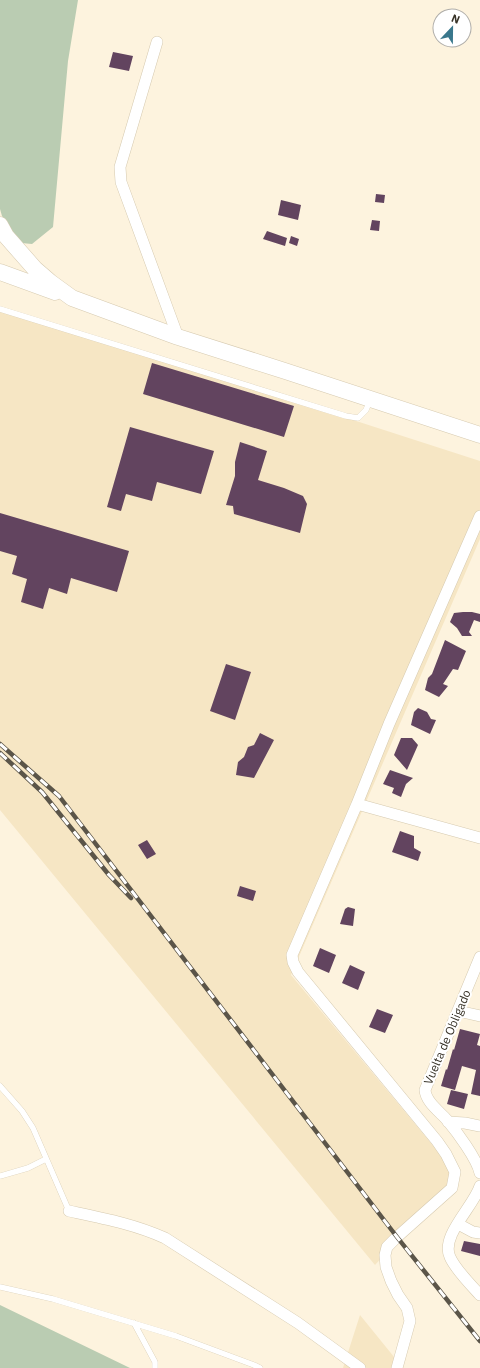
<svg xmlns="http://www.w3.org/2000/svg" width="480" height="1368" font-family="'IBM Plex Sans',sans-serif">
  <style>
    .built { fill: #f6e6c4 }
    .green { fill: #baccb2 }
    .building { fill: #62445f }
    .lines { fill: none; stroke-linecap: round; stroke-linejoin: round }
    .lane-casing { stroke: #d6cab0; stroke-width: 6 }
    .street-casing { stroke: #d6cab0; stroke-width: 12 }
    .secondary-casing { stroke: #d6cab0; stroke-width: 17 }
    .lane { stroke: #fff; stroke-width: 5.5 }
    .street { stroke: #fff; stroke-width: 11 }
    .secondary { stroke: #fff; stroke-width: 16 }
    .rail-casing { stroke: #5b5549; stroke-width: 4.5 }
    .rail { stroke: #fff; stroke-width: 3; stroke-dasharray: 9; stroke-linecap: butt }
    .labels { text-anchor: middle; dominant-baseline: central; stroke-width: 4; stroke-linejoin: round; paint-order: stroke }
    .street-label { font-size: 12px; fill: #383328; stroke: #fff }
  </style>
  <rect width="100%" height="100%" fill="#fdf3de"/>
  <!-- built -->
  <path class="built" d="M0,306l480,155v78l-189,436 164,197 -1,7 -79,86 -375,-455z
    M360,1315l43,53h-60z"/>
  <!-- green -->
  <path class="green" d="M0,0h78l-10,61 -15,166 -21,17 -32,-3 19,1 -17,-26 -2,-7z
    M0,1305l130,63h-130z"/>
  <!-- building -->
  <path class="building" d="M113,52l20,4 -4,15 -20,-4z
    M376,194l9,1 -1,8 -9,-1z
    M281,200l20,5 -3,15 -20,-5z
    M372,220l8,1 -1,10 -9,-1z
    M267,231l20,7 -2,8 -22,-7z
    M291,236l8,3 -2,7 -8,-3z
    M152,363l142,43 -10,31 -141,-43z
    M130,427l84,24 -13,43 -44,-12 -5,19 -26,-7 -5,17 -14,-4z
    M240,442l27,9 -9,29 26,8 19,8 4,8 -7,29 -66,-19 -1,-8 -7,-1 9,-29v-14z
    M0,513l129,38 -12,41 -46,-14 -4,16 -18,-6 -6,21 -22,-7 6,-23 -15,-5 5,-18 -17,-5z
    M463,612h9l8,2v8l-6,-2 -5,12 3,4h-10l-5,-8 -7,-6 4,-9z
    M445,640l21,11 -8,19 -5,-1 -10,15 5,2 -9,11 -14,-7 3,-12 4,-4z
    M226,664l25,8 -16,48 -25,-9z
    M418,708l9,4 4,7 5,1 -6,14 -19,-9 3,-13z
    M260,733l14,7 -20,38 -18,-3 2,-13 6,-5 4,-10 6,-2z
    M401,738h11l6,7 -11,25 -13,-15z
    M390,770l23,8 -7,6 -5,13 -9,-4 2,-5 -11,-4z
    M400,831l14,5v12l7,4 -3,9 -26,-9z
    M147,840l9,14 -9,5 -9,-14z
    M240,886l16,5 -3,10 -16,-5z
    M348,907l7,2 -2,17 -13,-2 5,-15z
    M320,948l16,7 -7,18 -16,-7z
    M350,965l15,7 -7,18 -16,-7z
    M377,1009l16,6 -8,18 -16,-6z
    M460,1029l20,5 -3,11 3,1v50l-9,-2 5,-24 -14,-4 -7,24 -14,-4 5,-17 1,1 6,-21 1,1z
    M451,1090l17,4 -4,15 -17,-5z
    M464,1241l16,3v12l-19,-5z"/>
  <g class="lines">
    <defs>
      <path id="lane" d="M0,309l346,107 12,2 8,-8 4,-10
        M0,1086l22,25 11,17 36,83
        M0,1176l28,-8 18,-9
        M0,1287l53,12 123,37 78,29 6,3
        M134,1323l21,39v6"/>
      <path id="street" d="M157,42l-37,125 1,15 57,155
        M480,516l-91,208 -32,80 123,34
        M357,804l-65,151 1,7 5,10 139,169 9,13 9,18 -3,16 -55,49 -10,10 -2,8 1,12 5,14 7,14 9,13 3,13 -13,47
        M480,957l-55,133c1,12 14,21 22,30 10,12 30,39 33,53
        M458,1011l22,5
        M448,1122l17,1 15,3
        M480,1186c-6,20 -40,50 -30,71 5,12 21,28 30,38
        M69,1211c33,7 65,13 96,27l133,85 62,45
        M458,1224l15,8 7,1"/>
      <path id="secondary" d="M0,225l6,11 29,33 15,13 22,16 106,39 107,34 195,64
        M0,272l55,20"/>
    </defs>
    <!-- lane casing -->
    <use href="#lane" class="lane-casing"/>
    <!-- street casing -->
    <use href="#street" class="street-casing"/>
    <!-- secondary casing -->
    <use href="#secondary" class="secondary-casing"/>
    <!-- lane -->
    <use href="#lane" class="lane"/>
    <!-- street -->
    <use href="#street" class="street"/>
    <!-- secondary -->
    <use href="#secondary" class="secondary"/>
    <defs>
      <path id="rail" d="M0,744l59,52 338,441 83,104
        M0,753l42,39 67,83 22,23"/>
    </defs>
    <!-- rail casing -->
    <use href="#rail" class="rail-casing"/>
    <!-- rail -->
    <use href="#rail" class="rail"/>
  </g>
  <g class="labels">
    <!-- street labels -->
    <g class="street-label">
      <text transform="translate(447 1037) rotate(-67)">Vuelta de Obligado</text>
    </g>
  </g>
  <!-- north arrow -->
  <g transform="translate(452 28) rotate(22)"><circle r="19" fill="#ffffff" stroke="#afada9"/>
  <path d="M0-3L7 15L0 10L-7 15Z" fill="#39778c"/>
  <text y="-6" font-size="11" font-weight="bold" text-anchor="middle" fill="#383328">N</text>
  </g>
</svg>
